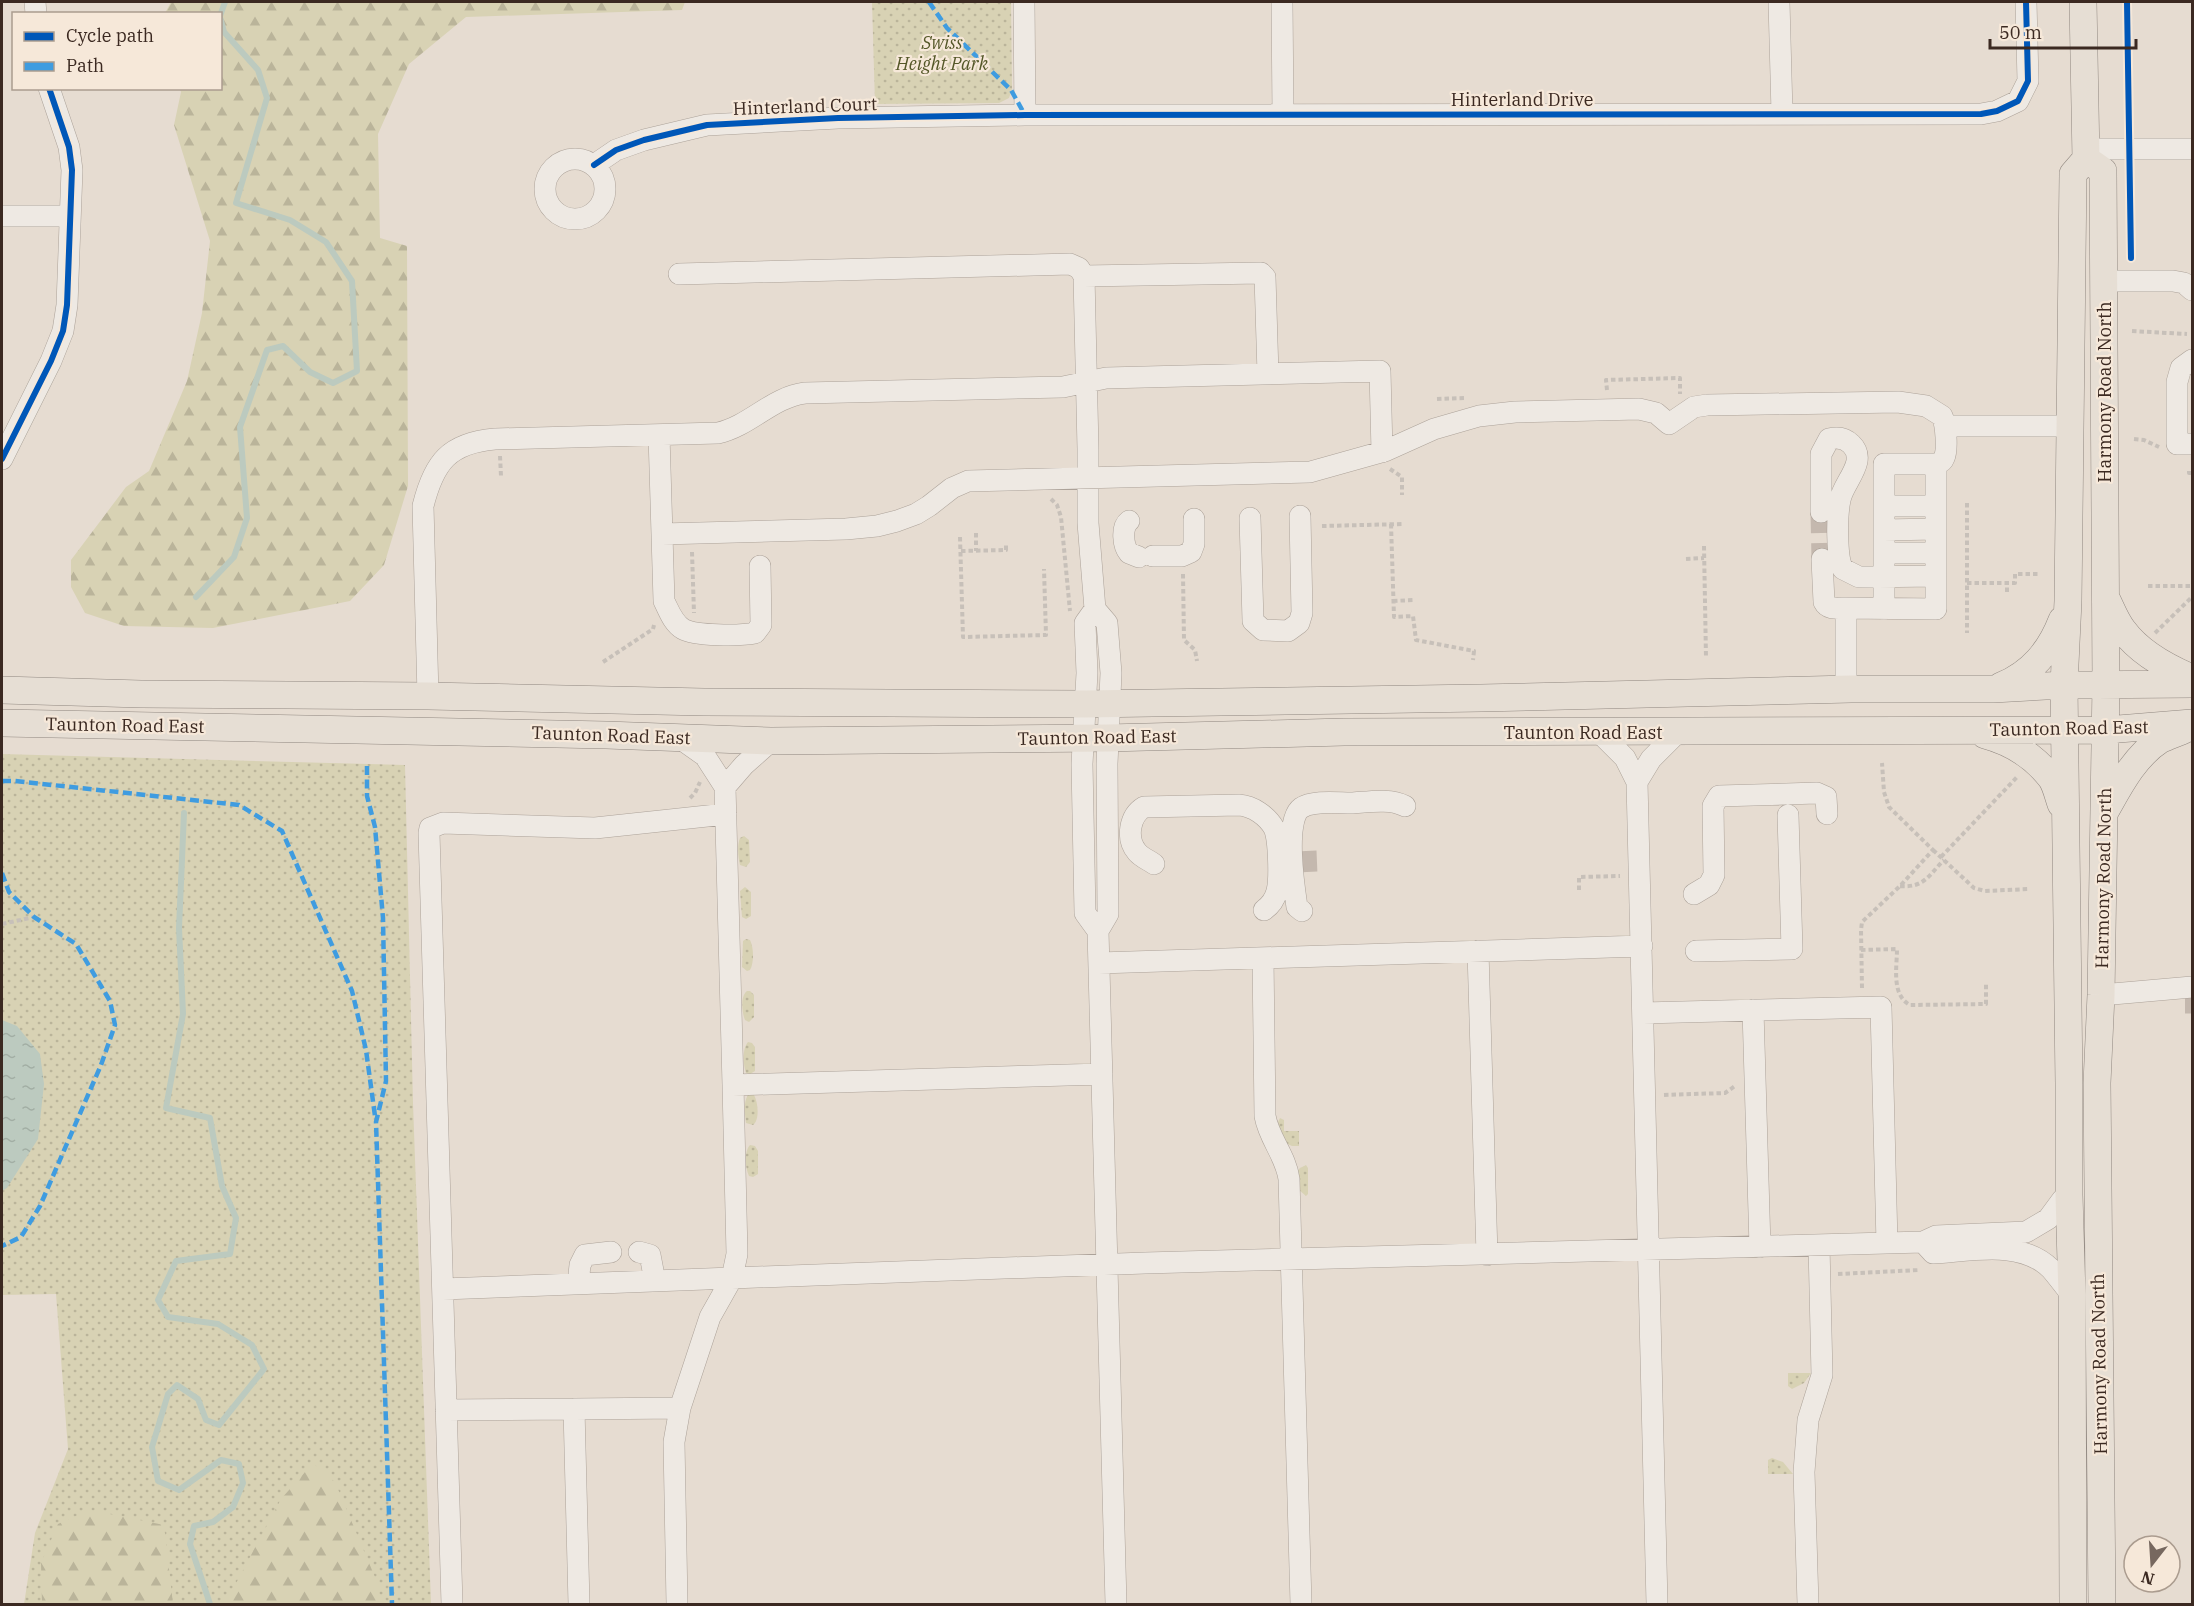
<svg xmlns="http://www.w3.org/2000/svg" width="2194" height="1606" font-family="'IBM Plex Serif',serif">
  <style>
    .green { fill: url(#green-dots) }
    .forest { fill: url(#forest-firs) }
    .water { fill: url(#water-ripples) }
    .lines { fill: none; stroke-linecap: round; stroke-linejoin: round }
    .stream { stroke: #bccabf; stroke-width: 6 }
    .minor-tunnel { stroke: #c4b8ae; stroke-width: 21; stroke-dasharray: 21 10; stroke-linecap: butt }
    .minor-casing { stroke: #aca299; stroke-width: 22 }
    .major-casing { stroke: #918881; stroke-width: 28 }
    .path { stroke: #c7c0b9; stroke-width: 4; stroke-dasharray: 4.5 3; stroke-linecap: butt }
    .minor { stroke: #eee9e3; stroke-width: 21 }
    .major { stroke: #e6ded4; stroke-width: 27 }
    .quiet { stroke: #3f9ce0; stroke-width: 4.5; stroke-dasharray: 9 4.5; stroke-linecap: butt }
    .cycleway-casing { stroke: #f6e8d9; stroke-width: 10 }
    .cycleway { stroke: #0057b8; stroke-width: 6 }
    .labels { text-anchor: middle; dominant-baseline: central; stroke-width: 4.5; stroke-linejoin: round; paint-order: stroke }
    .park-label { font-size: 18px; font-style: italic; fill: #545728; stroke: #f6e8d9 }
    .street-label { font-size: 18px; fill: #3b2921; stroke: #f6e8d9 }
  </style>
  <defs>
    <pattern id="green-dots" width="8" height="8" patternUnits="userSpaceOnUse" patternTransform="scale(1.5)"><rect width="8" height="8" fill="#d8d2b4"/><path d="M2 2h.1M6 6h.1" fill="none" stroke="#bab49a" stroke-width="1.8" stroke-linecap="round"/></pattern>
    <pattern id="forest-firs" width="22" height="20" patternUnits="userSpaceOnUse" patternTransform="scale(1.5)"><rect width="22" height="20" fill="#d8d2b4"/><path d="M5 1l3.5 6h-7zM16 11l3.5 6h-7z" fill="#bab49a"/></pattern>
    <pattern id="water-ripples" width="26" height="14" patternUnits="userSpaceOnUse" patternTransform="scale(1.5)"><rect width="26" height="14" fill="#bccabf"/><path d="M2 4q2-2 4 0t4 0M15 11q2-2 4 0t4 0" fill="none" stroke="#a2aea4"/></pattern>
  </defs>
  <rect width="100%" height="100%" fill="#e6dcd1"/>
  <!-- green -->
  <path class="green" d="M872,2h139l1,87 -3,9 -10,5 -124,1z
    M2,754l403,11 8,338 18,501h-407l11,-71 33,-84 -12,-155 -54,1z
    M744,836l5,4 1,22 -4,5 -6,-2c-2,-8 -3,-20 0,-27z
    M745,887l6,5v24l-5,3 -4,-2 -2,-26z
    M746,939l4,1c4,8 4,23 0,30l-3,1 -5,-4 1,-26z
    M747,991h3l4,4v22l-5,5 -4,-2c-3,-7 -5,-24 2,-29z
    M748,1042l4,1 3,4v24l-5,3 -4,-1c-3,-9 -4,-24 2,-31z
    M748,1095h6c4,7 6,25 -1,30l-7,-2c-1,-8 -3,-21 2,-28z
    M1280,1118l4,2v11h15v15h-7l-7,-3 -8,-19z
    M750,1145l5,1 3,5v23l-5,3 -4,-1c-4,-8 -5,-25 1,-31z
    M1306,1165l2,3v26l-2,2 -7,-6 -2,-18 3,-4z
    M1788,1373h23l-7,10 -12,6 -4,-3z
    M1772,1458l11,4 10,12h-25v-14z"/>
  <!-- forest -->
  <path class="forest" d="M171,2h514l-3,8 -216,7 -57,47 -31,70 2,104 27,8 1,240 -24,79 -34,36 -137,27 -89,-2 -39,-13 -14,-26v-27l55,-73 23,-16 38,-90 15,-68 8,-72 -36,-116 7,-33 -1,-3 40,-1v-74l-55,-1z
    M313,1463l22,19 42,100 1,22h-153l56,-105z
    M90,1510l74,15 9,79h-131l-1,-41 17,-39z"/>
  <!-- water -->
  <path class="water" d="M2,1020l15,6 23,28 4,30 -6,55 -31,49 -5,3z"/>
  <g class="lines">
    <!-- stream -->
    <path class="stream" d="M220,16l5,-14
      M196,597l38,-40 13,-39 -7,-91 27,-77 16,-4 27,26 23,11 24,-12 -5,-90 -26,-39 -36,-22 -54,-17 31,-105 -9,-28 -34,-38 -4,-15
      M184,813l-5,115 4,86 -17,94 44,10 12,68 14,32 -6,36 -54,7 -18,39 10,17 50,7 34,21 12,24 -45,56 -13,-5 -8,-21 -21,-14 -9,9 -16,53 6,34 21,9 42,-30 18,4 4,19 -10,24 -20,15 -19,4 -4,18 20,60"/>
    <!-- minor-tunnel -->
    <path class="minor-tunnel" d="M1821,512l1,47
      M1306,851l1,24
      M2185,1003h7"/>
    <defs>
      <path id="minor" d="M35,2l1,12
        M1024,2l1,113
        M1282,2l1,112
        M1779,2l3,111
        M2086,149h106
        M545 189a30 30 0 1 1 60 0a30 30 0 1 1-60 0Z
        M594,165l22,-15 28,-10 63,-15 131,-7 187,-3 956,-1 16,-3 21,-10 10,-20 -2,-79
        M2,216h68
        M679,274l391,-10 9,4 5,8 4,173v74l7,86 12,14 4,50 -4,91 1,150 -10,17 18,673
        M1084,276l177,-3 4,4 3,97
        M2103,281h70l11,2 8,7
        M2192,360l-11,8 -4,14v62h15
        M1946,426h125
        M659,435l5,166c5,10 9,22 19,28 12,7 57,7 72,4l6,-8 -1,-59
        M2,459l49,-98 12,-30 4,-26 5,-135 -3,-23 -20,-59
        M1884,506h52
        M1821,512v-58l8,-15c8,-2 16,-1 22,5 18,17 -8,38 -11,56 -3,14 -4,58 3,69l16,8 77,-1
        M1250,518l3,103 10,9 25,1 11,-8 3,-10 -2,-97
        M1129,521c-8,6 -6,25 0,32l10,4
        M1884,530l52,-1
        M662,534l184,-5 31,-3 20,-5 19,-7 13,-8 23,-18 16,-7 342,-9 75,-21 49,-22 45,-13 36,-4 124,-3 17,4 13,11 25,-17 13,-2 191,-3 28,4 16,10c4,8 6,34 2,42 -2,5 -4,4 -8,6v145l-90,-1v82
        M1884,553h52
        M1153,556h29l9,-4 3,-8v-25
        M1822,559l2,43c4,8 14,6 22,6
        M1095,609l-10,14 2,50 -5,91 3,149 13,18
        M1884,609v-145h52
        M428,696l-5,-190c11,-44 26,-63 72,-67l223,-6c32,-7 54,-36 87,-40l258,-6 43,-9 274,-7 2,81
        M1599,732l26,26 12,24 20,822
        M678,737l27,19 20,31 8,298 369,-11
        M1637,782l14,-23 27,-27
        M725,787l19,-22 27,-24
        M1154,864c-5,-4 -12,-6 -17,-12 -11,-13 -8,-36 7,-45l95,-2c14,1 28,11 35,23 5,11 6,51 3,63 -2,8 -6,14 -13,19
        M1694,894l15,-9 5,-10 -1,-69 6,-10 98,-3 9,4 1,17
        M1302,911l-5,-4c-3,-20 -13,-87 4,-99 12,-8 36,-5 50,-5 17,-1 39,-5 54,3
        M1478,951l9,304
        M1696,951l96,-2 -4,-134
        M1263,958l2,158c4,23 21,40 24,63l12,425
        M1099,963l543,-17
        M2101,995l91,-8
        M1753,1010l7,237
        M1643,1013l238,-6 6,236
        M1923,1242l10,11c38,-2 88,-14 118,16 7,8 14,18 21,26
        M639,1252l11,3 5,26
        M578,1284l2,-19 5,-10 26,-3
        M443,1289l289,-11 5,-24 -4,-169
        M446,1410l128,-1
        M452,1604l-23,-771 1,-5 13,-5 152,5 131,-14
        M579,1604l-5,-195 106,-1 30,-91 22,-39 413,-15 778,-21 13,-6 90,-4 22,-13 14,-19 7,-5
        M677,1604l-3,-162 6,-34
        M1808,1604l-4,-132 4,-52 14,-45 -3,-130"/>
      <path id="major" d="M2086,159l17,12 3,513 -5,311 -4,88 5,521
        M2107,600c5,10 9,21 16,30 16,22 45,38 69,48
        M2001,686c31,-13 49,-35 61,-66
        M2,690l139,4 287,2 276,6 381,2 396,-6 370,-9h142l71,-4 128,-1
        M2,723l604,12 165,6 337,-3 236,-6 762,-2 86,-7
        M1985,735c26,7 49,21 66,43 5,7 7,18 10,26
        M2106,810c14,-25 29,-54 54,-70 8,-4 18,-7 26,-11
        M2073,1604l-1,-309 -3,-100v-111l-5,-399 4,-84 5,-427 13,-15 -3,-157"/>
    </defs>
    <!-- minor casing -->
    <use href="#minor" class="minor-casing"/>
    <!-- major casing -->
    <use href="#major" class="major-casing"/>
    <!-- path -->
    <path class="path" d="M2132,331l55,3
      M1607,390l-1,-10 74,-2v16
      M1437,399l29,-1
      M2134,439l10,1 15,7
      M500,456l1,20
      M1390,469l12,8v18
      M2189,471v2h3
      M1051,499l6,6 4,12 9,94
      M1967,503v130
      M1391,524l3,93 19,-1 3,24 58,11 -1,9
      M1322,526l82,-2
      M976,533v18
      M960,537l3,100 83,-2 -2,-66
      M1704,546l2,112
      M961,551l45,-1v-7
      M692,552l2,61
      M1686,559l18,-1
      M1183,574l1,66 11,10 2,11
      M1967,583h48v-9h24
      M2148,586h44
      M2007,592v-9
      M1393,601l20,-1
      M2155,633l37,-36
      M603,662l50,-33 1,-4
      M690,798l5,-5 5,-11
      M1933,850l41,38 11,3 44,-2
      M1941,857l77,-81
      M1900,886c24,2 28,-10 44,-26
      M1579,890v-13l41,-1
      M2,924l32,-7
      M1861,950l36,-1c0,18 -6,46 13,56l76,-1v-21
      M1862,988l-1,-58 1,-8 38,-36 33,-36 -44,-43 -5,-15 -2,-29
      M1664,1095l61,-2 10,-7
      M1838,1274l82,-4"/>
    <!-- minor -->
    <use href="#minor" class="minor"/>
    <!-- major -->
    <use href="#major" class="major"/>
    <!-- quiet -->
    <path class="quiet" d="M929,2l18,26 64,62 14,25
      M367,766v30l8,31 8,91 3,163 -10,41 16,482
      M2,781h13l224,24 43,26 70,160 14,59 9,66
      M2,873l7,19 25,25 42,27 34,57 5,24 -14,40 -61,141 -19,31 -19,9"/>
    <defs>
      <path id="cycleway" d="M2127,2l4,256
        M594,165l22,-15 28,-10 63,-15 131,-7 187,-3 956,-1 16,-3 21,-10 10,-20 -2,-79
        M2,459l49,-98 12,-30 4,-26 5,-135 -3,-23 -20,-59"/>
    </defs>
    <!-- cycleway casing -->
    <use href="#cycleway" class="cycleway-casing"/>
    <!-- cycleway -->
    <use href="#cycleway" class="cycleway"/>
  </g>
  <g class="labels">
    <!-- park labels -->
    <g class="park-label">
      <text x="942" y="42">Swiss<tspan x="942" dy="21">Height Park</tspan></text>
    </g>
    <!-- street labels -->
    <g class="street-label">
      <text x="1522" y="99">Hinterland Drive</text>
      <text transform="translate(805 106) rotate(-2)">Hinterland Court</text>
      <text transform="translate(2104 392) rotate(-90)">Harmony Road North</text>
      <text transform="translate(125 725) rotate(1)">Taunton Road East</text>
      <text transform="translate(2069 728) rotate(-1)">Taunton Road East</text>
      <text x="1583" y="732">Taunton Road East</text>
      <text transform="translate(611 735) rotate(2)">Taunton Road East</text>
      <text transform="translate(1097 737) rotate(-1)">Taunton Road East</text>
      <text transform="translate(2103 878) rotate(-89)">Harmony Road North</text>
      <text transform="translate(2099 1364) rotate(-91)">Harmony Road North</text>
    </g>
  </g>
  <!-- border -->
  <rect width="2194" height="1606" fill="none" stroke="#3b2921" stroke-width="6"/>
  <!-- legend -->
  <rect x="12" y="12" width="210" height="78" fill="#f6e8d9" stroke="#ab9c8f" stroke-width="1.5"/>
  <rect x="24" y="32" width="30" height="9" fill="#0057b8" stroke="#ab9c8f" stroke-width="1.5"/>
  <text x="66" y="42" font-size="18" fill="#3b2921">Cycle path</text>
  <rect x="24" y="62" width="30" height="9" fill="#3f9ce0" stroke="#ab9c8f" stroke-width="1.5"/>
  <text x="66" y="72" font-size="18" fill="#3b2921">Path</text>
  <!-- north arrow -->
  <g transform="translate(2152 1564) rotate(197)"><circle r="28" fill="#f6e8d9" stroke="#ab9c8f" stroke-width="1.5"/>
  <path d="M0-4.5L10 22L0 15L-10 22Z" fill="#77685f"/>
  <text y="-9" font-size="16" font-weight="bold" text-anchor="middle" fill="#3b2921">N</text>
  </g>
  <!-- scale -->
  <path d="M1990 39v9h146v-9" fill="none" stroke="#3b2921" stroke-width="3"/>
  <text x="1999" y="39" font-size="18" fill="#3b2921" stroke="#f6e8d9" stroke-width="4.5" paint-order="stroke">50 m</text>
</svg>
